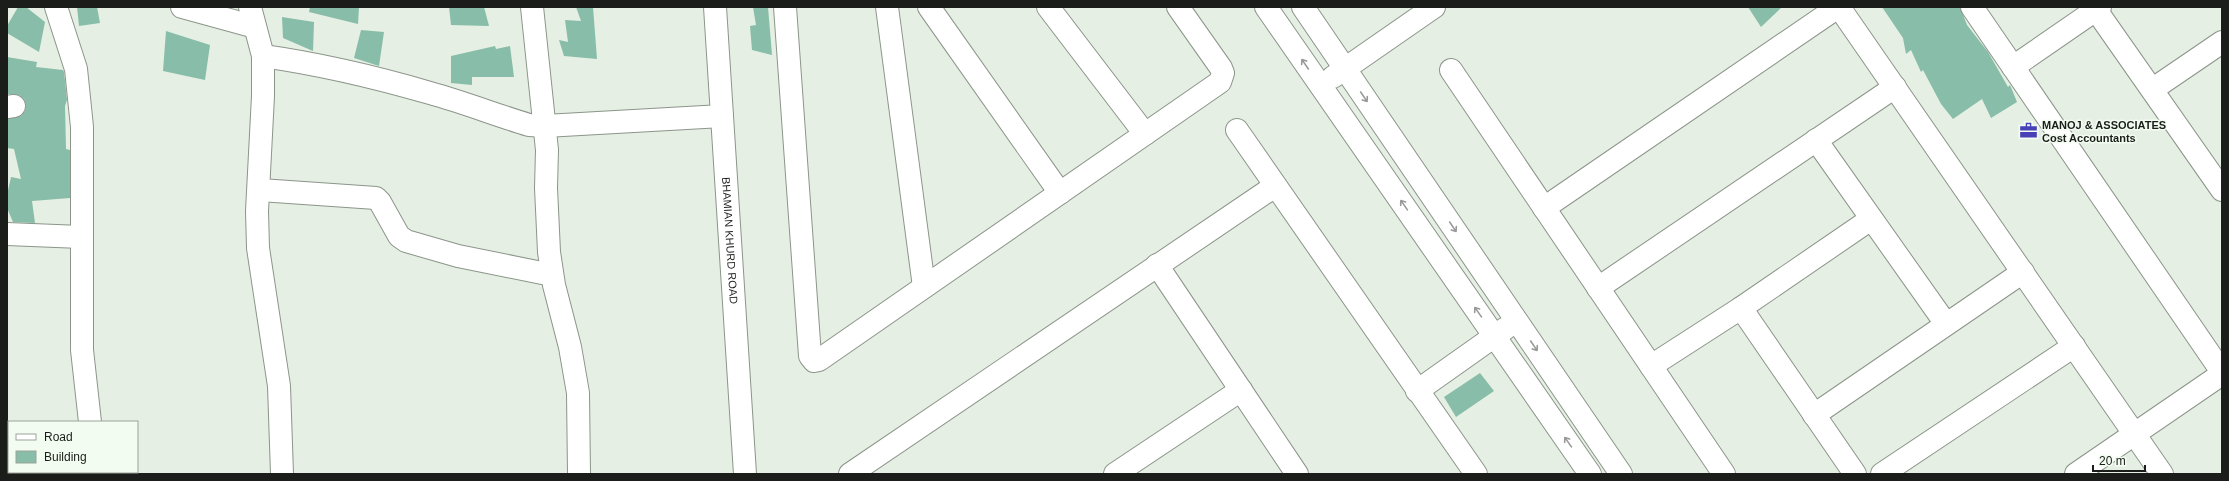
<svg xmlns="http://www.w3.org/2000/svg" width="2229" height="481" font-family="Helvetica,sans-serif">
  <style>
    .building { fill: #88bda9 }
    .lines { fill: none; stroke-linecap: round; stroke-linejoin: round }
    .minor-casing { stroke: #8c958a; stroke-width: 24 }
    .minor { stroke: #fff; stroke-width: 22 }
    .oneway { stroke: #989998 }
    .labels { text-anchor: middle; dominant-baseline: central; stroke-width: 3; stroke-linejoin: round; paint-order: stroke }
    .poi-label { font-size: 11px; font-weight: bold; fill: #1a1d19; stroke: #f2fcf0; text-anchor: start }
    .street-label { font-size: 11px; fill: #1a1d19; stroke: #f2fcf0 }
  </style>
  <rect width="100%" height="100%" fill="#e5efe3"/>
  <!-- building -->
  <path class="building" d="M18,7h8l19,15 -6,30 -32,-19v-7z
    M77,7h20l3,16 -21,3z
    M310,7h49l-1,17 -49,-12z
    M449,7h35l5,19 -38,-1z
    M576,7h17l4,52 -33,-3 -5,-16 9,2 -3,-22 16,1z
    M753,7h15l4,48 -20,-5 -2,-24 6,-1z
    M1748,7h34l-21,20z
    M1882,7h78l7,18 21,27 20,35 2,-2 7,17 -26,16 -9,-19 -29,20 -12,-15 -18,-34 -2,2 -10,-22 -5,4 -3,-16z
    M282,17l32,5 -1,29 -30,-13z
    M361,30l23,2 -5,34 -25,-8z
    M166,31l44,14 -5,35 -42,-9z
    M495,46l1,3 14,-3 4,31h-42v8l-21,-2v-27z
    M7,57l30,5 -1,5 27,3 1,2 3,28 -2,6 1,43 4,1v48l-38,3 3,22 -22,-1 -6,-14v-13l4,-18 10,2 -7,-30 -7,-1v-29l14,-3 4,-5 1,-6 -2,-6 -5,-4 -12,-1z
    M1480,373l14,18 -38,26 -12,-20z"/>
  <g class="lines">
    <defs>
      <g id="minor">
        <path d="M56,7l20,62 6,58v223l8,72"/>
        <path d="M182,7l73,20"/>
        <path d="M250,7l13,49v40l-6,115 1,37 21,138 3,88"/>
        <path d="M532,7l15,143 -1,38 3,64 5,33 16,62 8,46 1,81"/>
        <path id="s1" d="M715,7l30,467"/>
        <path d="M785,7l25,349 4,5 5,-1 401,-278 3,-9 -2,-5 -43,-61"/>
        <path d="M887,7l37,280"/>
        <path d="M929,7l131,186"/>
        <path d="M1048,7l97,127"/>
        <path d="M1266,7l324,467"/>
        <path d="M1303,7l318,467"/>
        <path d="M1839,7l323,467"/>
        <path d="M1972,7l250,365"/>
        <path d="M2096,10l126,180"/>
        <path d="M263,56c57,8 112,21 167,37 33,9 66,22 99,32l16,1 177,-10"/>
        <path d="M2013,67l87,-60"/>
        <path d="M1451,70l273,404"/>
        <path d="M1333,77l101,-70"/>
        <path d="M2153,89l69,-47"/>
        <path d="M7,107l7,-1"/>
        <path d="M1237,130l239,344"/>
        <path d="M1816,140l130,184"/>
        <path d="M260,190l116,8 4,4 19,34 7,5 52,15 94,19"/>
        <path d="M1544,208l294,-201"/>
        <path d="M7,234l74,3"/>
        <path d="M1157,265l140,209"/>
        <path d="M1598,288l297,-201"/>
        <path d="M1741,308l114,166"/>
        <path d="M1651,366l90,-58 130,-89"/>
        <path d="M1417,391l89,-63"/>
        <path d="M1814,415l209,-143"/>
        <path d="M96,472v2"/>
        <path d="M850,474l425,-288"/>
        <path d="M1115,474l126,-84"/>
        <path d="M1882,474l192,-128"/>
        <path d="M2076,474l146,-100"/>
      </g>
    </defs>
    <!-- minor casing -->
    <use href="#minor" class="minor-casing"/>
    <!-- minor -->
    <use href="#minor" class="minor"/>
  </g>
  <!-- one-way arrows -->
  <defs><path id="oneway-shaft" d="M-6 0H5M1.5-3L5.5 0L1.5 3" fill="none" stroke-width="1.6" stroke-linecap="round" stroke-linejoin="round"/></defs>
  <g class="oneway">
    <use href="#oneway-shaft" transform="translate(1305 64) rotate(-124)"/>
    <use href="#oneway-shaft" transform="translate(1364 97) rotate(56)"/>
    <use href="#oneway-shaft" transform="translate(1404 205) rotate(-125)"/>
    <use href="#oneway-shaft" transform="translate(1453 227) rotate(56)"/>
    <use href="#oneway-shaft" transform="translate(1478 312) rotate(-125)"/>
    <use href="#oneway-shaft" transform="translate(1534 346) rotate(56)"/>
    <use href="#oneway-shaft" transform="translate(1568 442) rotate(-125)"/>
  </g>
  <!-- icons -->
  <defs>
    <symbol id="office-bare" viewBox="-9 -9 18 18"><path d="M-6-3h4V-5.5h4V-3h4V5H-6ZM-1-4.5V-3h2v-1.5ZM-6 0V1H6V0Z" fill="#4641b7" stroke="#f2fcf0" stroke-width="2.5" paint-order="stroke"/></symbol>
  </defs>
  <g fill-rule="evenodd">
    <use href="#office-bare" x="2016" y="118" width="25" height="25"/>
  </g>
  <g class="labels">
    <!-- poi labels -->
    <g class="poi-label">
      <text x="2042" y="125">MANOJ &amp; ASSOCIATES<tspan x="2042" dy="13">Cost Accountants</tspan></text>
    </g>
    <!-- street labels -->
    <g class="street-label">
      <text stroke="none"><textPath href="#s1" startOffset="234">BHAMIAN KHURD ROAD</textPath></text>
    </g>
  </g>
  <!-- border -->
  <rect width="2229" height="481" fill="none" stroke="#1a1d19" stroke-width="16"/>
  <!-- legend -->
  <rect x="8" y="421" width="130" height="52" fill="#f2fcf0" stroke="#9ca39a"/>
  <rect x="16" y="434" width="20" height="6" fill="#ffffff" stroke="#9ca39a"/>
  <text x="44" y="441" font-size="12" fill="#1a1d19">Road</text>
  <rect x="16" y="451" width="20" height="12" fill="#88bda9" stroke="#9ca39a"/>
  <text x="44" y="461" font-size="12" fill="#1a1d19">Building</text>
  <!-- scale -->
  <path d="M2093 465v6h52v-6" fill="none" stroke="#1a1d19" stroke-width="2"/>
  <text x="2099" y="465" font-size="12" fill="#1a1d19" stroke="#f2fcf0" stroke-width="3" paint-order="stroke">20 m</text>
</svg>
